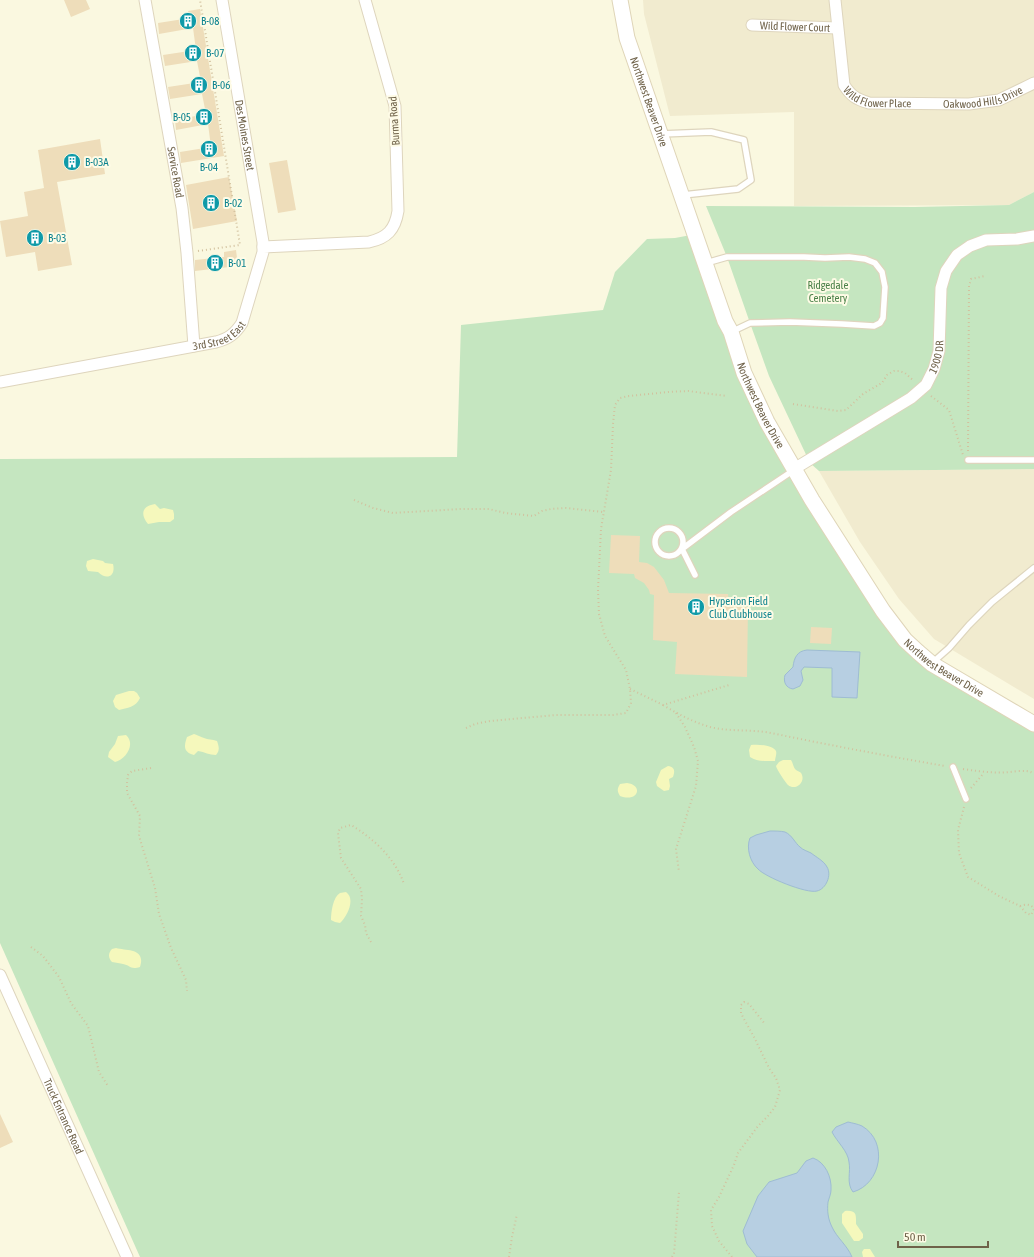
<svg xmlns="http://www.w3.org/2000/svg" width="1034" height="1257" font-family="'Asap Condensed',sans-serif">
  <style>
    .residential { fill: #f1ebcf }
    .green { fill: #c5e6c0 }
    .sand { fill: #f5f8bc }
    .water { fill: #b7cfe2; stroke: #9ebcd3 }
    .building { fill: #eeddba }
    .lines { fill: none; stroke-linecap: round; stroke-linejoin: round }
    .service-casing { stroke: #ded5bd; stroke-width: 8 }
    .minor-casing { stroke: #ded5bd; stroke-width: 13 }
    .secondary-casing { stroke: #dfd5b8; stroke-width: 17 }
    .path { stroke: #d2c19e; stroke-width: 2; stroke-dasharray: 1 3; stroke-linecap: butt }
    .service { stroke: #fff; stroke-width: 5.5 }
    .minor { stroke: #fff; stroke-width: 11 }
    .secondary { stroke: #fff; stroke-width: 15 }
    .labels { text-anchor: middle; dominant-baseline: central; stroke-width: 4; stroke-linejoin: round; paint-order: stroke }
    .culture-label { font-size: 11px; fill: #0d838f; stroke: #fefbe6; text-anchor: start }
    .street-label { font-size: 11px; fill: #6f6249; stroke: #fefbe6 }
    .park-label { font-size: 11px; fill: #498048; stroke: #fefbe6 }
  </style>
  <rect width="100%" height="100%" fill="#faf8e0"/>
  <!-- residential -->
  <path class="residential" d="M643,0h391v192l-25,13 -215,1v-94l-124,4 -26,-102z
    M1034,469v230l-100,-60 -35,-40 -39,-57 -41,-71z"/>
  <!-- green -->
  <path class="green" d="M1034,192v277l-215,2 -9,-8 -41,-87 -19,-53 -23,-66 -21,-51 209,1 94,-2z
    M691,235l49,139 151,257 143,99v527h-894l-140,-314v-484l457,-2 4,-132 142,-15 12,-38 32,-33 28,-1z"/>
  <!-- sand -->
  <path class="sand" d="M155,504l5,5 4,-1 9,2 1,4v5l-4,3h-11l-11,2c-8,-10 -6,-18 7,-20z
    M93,559l10,2 2,2 8,1c3,12 -6,17 -15,8l-10,-1 -2,-5 1,-5z
    M129,691h5l3,2 3,5c-4,9 -13,10 -21,12l-4,-3 -2,-6 3,-6z
    M194,734c4,1 6,3 10,4 4,2 8,1 13,3 2,6 3,9 -1,14 -7,0 -11,-3 -18,-4l-4,4c-11,-3 -10,-9 -7,-18z
    M126,735c10,9 0,24 -11,27l-7,-5 1,-5 6,-8 3,-8z
    M751,745c6,-1 22,0 25,6 1,3 -1,7 -1,10 -8,0 -18,1 -25,-4l-1,-7z
    M783,760h8c2,3 2,6 4,9 3,3 6,2 7,6 3,8 -7,16 -14,10 -2,-2 -11,-15 -12,-19l3,-4z
    M668,766c7,1 7,5 5,11l-4,2 1,7 -1,4 -5,1 -7,-5 -1,-4 5,-12z
    M627,783c17,2 11,20 -7,13 -3,-5 -3,-7 0,-12z
    M346,892c10,7 1,25 -6,31l-5,-1 -4,-2c0,-8 2,-23 9,-27z
    M116,948c11,3 30,0 24,19 -10,3 -10,-2 -17,-3 -3,-1 -7,-1 -11,-2 -4,-4 -4,-9 0,-13z
    M845,1211c12,-1 11,4 11,13l7,10v4l-4,3h-5l-12,-18v-9z
    M864,1249h6l5,8h-12l-1,-5z"/>
  <!-- water -->
  <path class="water" d="M807,650l53,2 -3,46 -25,-1v-29l-28,-1 -3,4 2,9 -3,6 -7,3c-7,-1 -10,-7 -8,-14l8,-8c1,-9 4,-16 14,-17z
    M770,831c5,0 11,0 15,1 7,3 10,11 15,15 3,3 7,4 11,6 5,4 13,8 16,14 5,8 -1,22 -10,24 -10,3 -52,-14 -59,-22 -8,-7 -12,-21 -8,-31l6,-3z
    M848,1122c4,1 10,2 14,4 27,16 19,58 -9,66 -7,-9 -2,-20 -4,-30 -1,-11 -12,-20 -17,-30l4,-5z
    M813,1158c12,4 19,19 18,32 0,4 -2,8 -3,12 -1,9 0,17 4,25 5,11 15,18 20,30h-95l-10,-13 -4,-13 15,-35 11,-14 28,-9 9,-12z"/>
  <!-- building -->
  <path class="building" d="M64,0h22l4,9 -19,8z
    M200,9l24,147 -43,7 -1,-11 31,-5 -3,-23 -32,6 -1,-10 31,-6 -4,-20 -32,5 -2,-12 33,-5 -4,-21 -32,5 -2,-11 33,-5 -3,-22 -34,6 -1,-11 32,-5 -2,-7z
    M100,139l5,35 -48,8 15,83 -34,6 -3,-19 -29,5 -6,-36 28,-5 -4,-24 20,-4 -6,-38z
    M287,160l9,50 -18,3 -9,-50z
    M229,177l8,44 -44,8 -7,-44z
    M236,250l2,16 -43,5v-11l29,-3v-5z
    M611,535l29,1 -1,26 8,1 7,4 10,13 5,13 59,1 1,12 19,1 -1,70 -72,-3 2,-32 -24,-2 1,-45 -4,-1 -1,-4 -5,-7 -9,-5 -1,-4 -25,-1z
    M811,627l21,1 -1,16 -21,-1z
    M0,1114l13,28 -13,6z"/>
  <g class="lines">
    <defs>
      <path id="service" d="M661,134l50,-2 33,8 7,40 -13,9 -55,6
        M706,263l21,-6h77l21,1 24,-1 16,2 10,4 7,9 3,15 -2,31 -3,5 -6,3 -32,-2 -52,-2 -40,1 -19,9
        M968,460h66
        M655 542a14 14 0 1 1 28 0a14 14 0 1 1-28 0Z
        M695,575l-13,-26 49,-37 63,-42
        M932,663l17,-15 20,-23 23,-23 42,-34
        M953,767l13,32"/>
      <g id="minor">
        <path id="s1" d="M145,0l37,208 5,45 7,93"/>
        <path id="s2" d="M222,0l41,242v5"/>
        <path id="s3" d="M835,0l9,85c7,11 12,14 25,18l100,1 30,-4 35,-17"/>
        <path id="s4" d="M752,25l85,3"/>
        <path id="s5" d="M0,382l216,-40c12,-3 19,-8 26,-19l21,-71v-5l106,-5c18,-4 26,-12 29,-31l-3,-105 -30,-106"/>
        <path id="s6" d="M794,469l117,-71 15,-13 8,-16 5,-18 2,-63 5,-17 11,-16 13,-9 16,-6 31,-1 17,-3"/>
        <path id="s7" d="M0,975l127,282"/>
      </g>
      <g id="secondary">
        <path id="s8" d="M620,0l7,38 98,283 6,11 13,41 23,49 45,78 71,111 22,29 13,12 14,12 102,60"/>
      </g>
    </defs>
    <!-- service casing -->
    <use href="#service" class="service-casing"/>
    <!-- minor casing -->
    <use href="#minor" class="minor-casing"/>
    <!-- secondary casing -->
    <use href="#secondary" class="secondary-casing"/>
    <!-- path -->
    <path class="path" d="M198,251l42,-6 -40,-245
      M931,396l18,14 14,45
      M793,404l45,7 8,-1 17,-16 19,-11 5,-8 7,-4h5l6,2 9,8
      M968,451l1,-165 2,-7 14,-3
      M354,500l19,8 20,5 67,-4h29l16,4 29,3 8,-5 9,-2 15,-1 37,4
      M630,689l33,16 66,-20
      M663,705c15,9 30,17 47,22 20,5 41,2 61,6 58,12 116,23 174,33
      M676,713l9,14 9,20 4,14 -2,25 -20,63 3,23
      M466,728l9,-4 15,-3 66,-6h57l13,-2 5,-10 -1,-14 -4,-19 -21,-34 -6,-22 -1,-24 3,-61 10,-59 2,-46 2,-19 5,-7 9,-2 39,-4 20,-1 39,5
      M151,768l-19,3 -4,4 -1,8v10l13,23 -1,20 16,52 4,26 12,34 15,32 1,11
      M963,769c20,3 36,5 55,2 6,0 11,-1 16,3
      M971,788l13,-15
      M964,807l-6,23 1,23 9,24 31,19 21,10 6,7 5,2 3,-6
      M1020,906c6,-2 9,-2 14,2
      M371,942l-5,-9 -1,-8 -4,-9 1,-17 -1,-10 -20,-31 -3,-25 2,-5 11,-3c23,14 44,33 53,59
      M31,947l12,9 16,21 12,26 17,23 11,46 9,14
      M509,1257l3,-20 5,-23
      M672,1257l2,-3 5,-62
      M732,1257l-13,-16 -7,-15 -1,-16 8,-13 15,-32 4,-12 20,-27 10,-10 7,-9 5,-17 -4,-12 -7,-10 -15,-31 -10,-18 -3,-6v-8l3,-3 5,2 16,20"/>
    <!-- service -->
    <use href="#service" class="service"/>
    <!-- minor -->
    <use href="#minor" class="minor"/>
    <!-- secondary -->
    <use href="#secondary" class="secondary"/>
  </g>
  <!-- icons -->
  <defs>
    <symbol id="building-disc" viewBox="-11 -11 22 22"><circle r="9.5" fill="#0f9aa8" stroke="#fefbe6"/><path d="M-4-6H4V6H1V3H-1V6H-4ZM-2.5-4.3h1.7v1.8h-1.7ZM.8-4.3h1.7v1.8H.8ZM-2.5-1h1.7V.8h-1.7ZM.8-1h1.7V.8H.8Z" fill="#fff"/></symbol>
  </defs>
  <g fill-rule="evenodd">
    <use href="#building-disc" x="178" y="11" width="20" height="20"/>
    <use href="#building-disc" x="183" y="43" width="20" height="20"/>
    <use href="#building-disc" x="189" y="75" width="20" height="20"/>
    <use href="#building-disc" x="194" y="107" width="20" height="20"/>
    <use href="#building-disc" x="199" y="139" width="20" height="20"/>
    <use href="#building-disc" x="62" y="152" width="20" height="20"/>
    <use href="#building-disc" x="201" y="193" width="20" height="20"/>
    <use href="#building-disc" x="25" y="228" width="20" height="20"/>
    <use href="#building-disc" x="205" y="253" width="20" height="20"/>
    <use href="#building-disc" x="686" y="597" width="20" height="20"/>
  </g>
  <g class="labels">
    <!-- culture labels -->
    <g class="culture-label">
      <text x="201" y="21">B-08</text>
      <text x="206" y="53">B-07</text>
      <text x="212" y="85">B-06</text>
      <text x="191" y="117" text-anchor="end">B-05</text>
      <text x="85" y="162">B-03A</text>
      <text x="209" y="167" text-anchor="middle">B-04</text>
      <text x="224" y="203">B-02</text>
      <text x="48" y="238">B-03</text>
      <text x="228" y="263">B-01</text>
      <text x="709" y="601">Hyperion Field<tspan x="709" dy="13">Club Clubhouse</tspan></text>
    </g>
    <!-- street labels -->
    <g class="street-label">
      <text stroke="none"><textPath href="#s4" startOffset="43">Wild Flower Court</textPath></text>
      <text stroke="none"><textPath href="#s3" startOffset="124">Wild Flower Place</textPath></text>
      <text stroke="none"><textPath href="#s3" startOffset="232">Oakwood Hills Drive</textPath></text>
      <text stroke="none"><textPath href="#s8" startOffset="106">Northwest Beaver Drive</textPath></text>
      <text transform="translate(394 121) rotate(-94)">Burma Road</text>
      <text stroke="none"><textPath href="#s2" startOffset="137">Des Moines Street</textPath></text>
      <text stroke="none"><textPath href="#s1" startOffset="175">Service Road</textPath></text>
      <text stroke="none"><textPath href="#s5" startOffset="225">3rd Street East</textPath></text>
      <text stroke="none"><textPath href="#s6" startOffset="187">1900 DR</textPath></text>
      <text stroke="none"><textPath href="#s8" startOffset="430">Northwest Beaver Drive</textPath></text>
      <text stroke="none"><textPath href="#s8" startOffset="754">Northwest Beaver Drive</textPath></text>
      <text stroke="none"><textPath href="#s7" startOffset="155">Truck Entrance Road</textPath></text>
    </g>
    <!-- park labels -->
    <g class="park-label">
      <text x="828" y="285">Ridgedale<tspan x="828" dy="13">Cemetery</tspan></text>
    </g>
  </g>
  <!-- scale -->
  <path d="M898 1241v6h90v-6" fill="none" stroke="#6f6249" stroke-width="2"/>
  <text x="904" y="1241" font-size="12" fill="#6f6249" stroke="#fefbe6" stroke-width="3" paint-order="stroke">50 m</text>
</svg>
